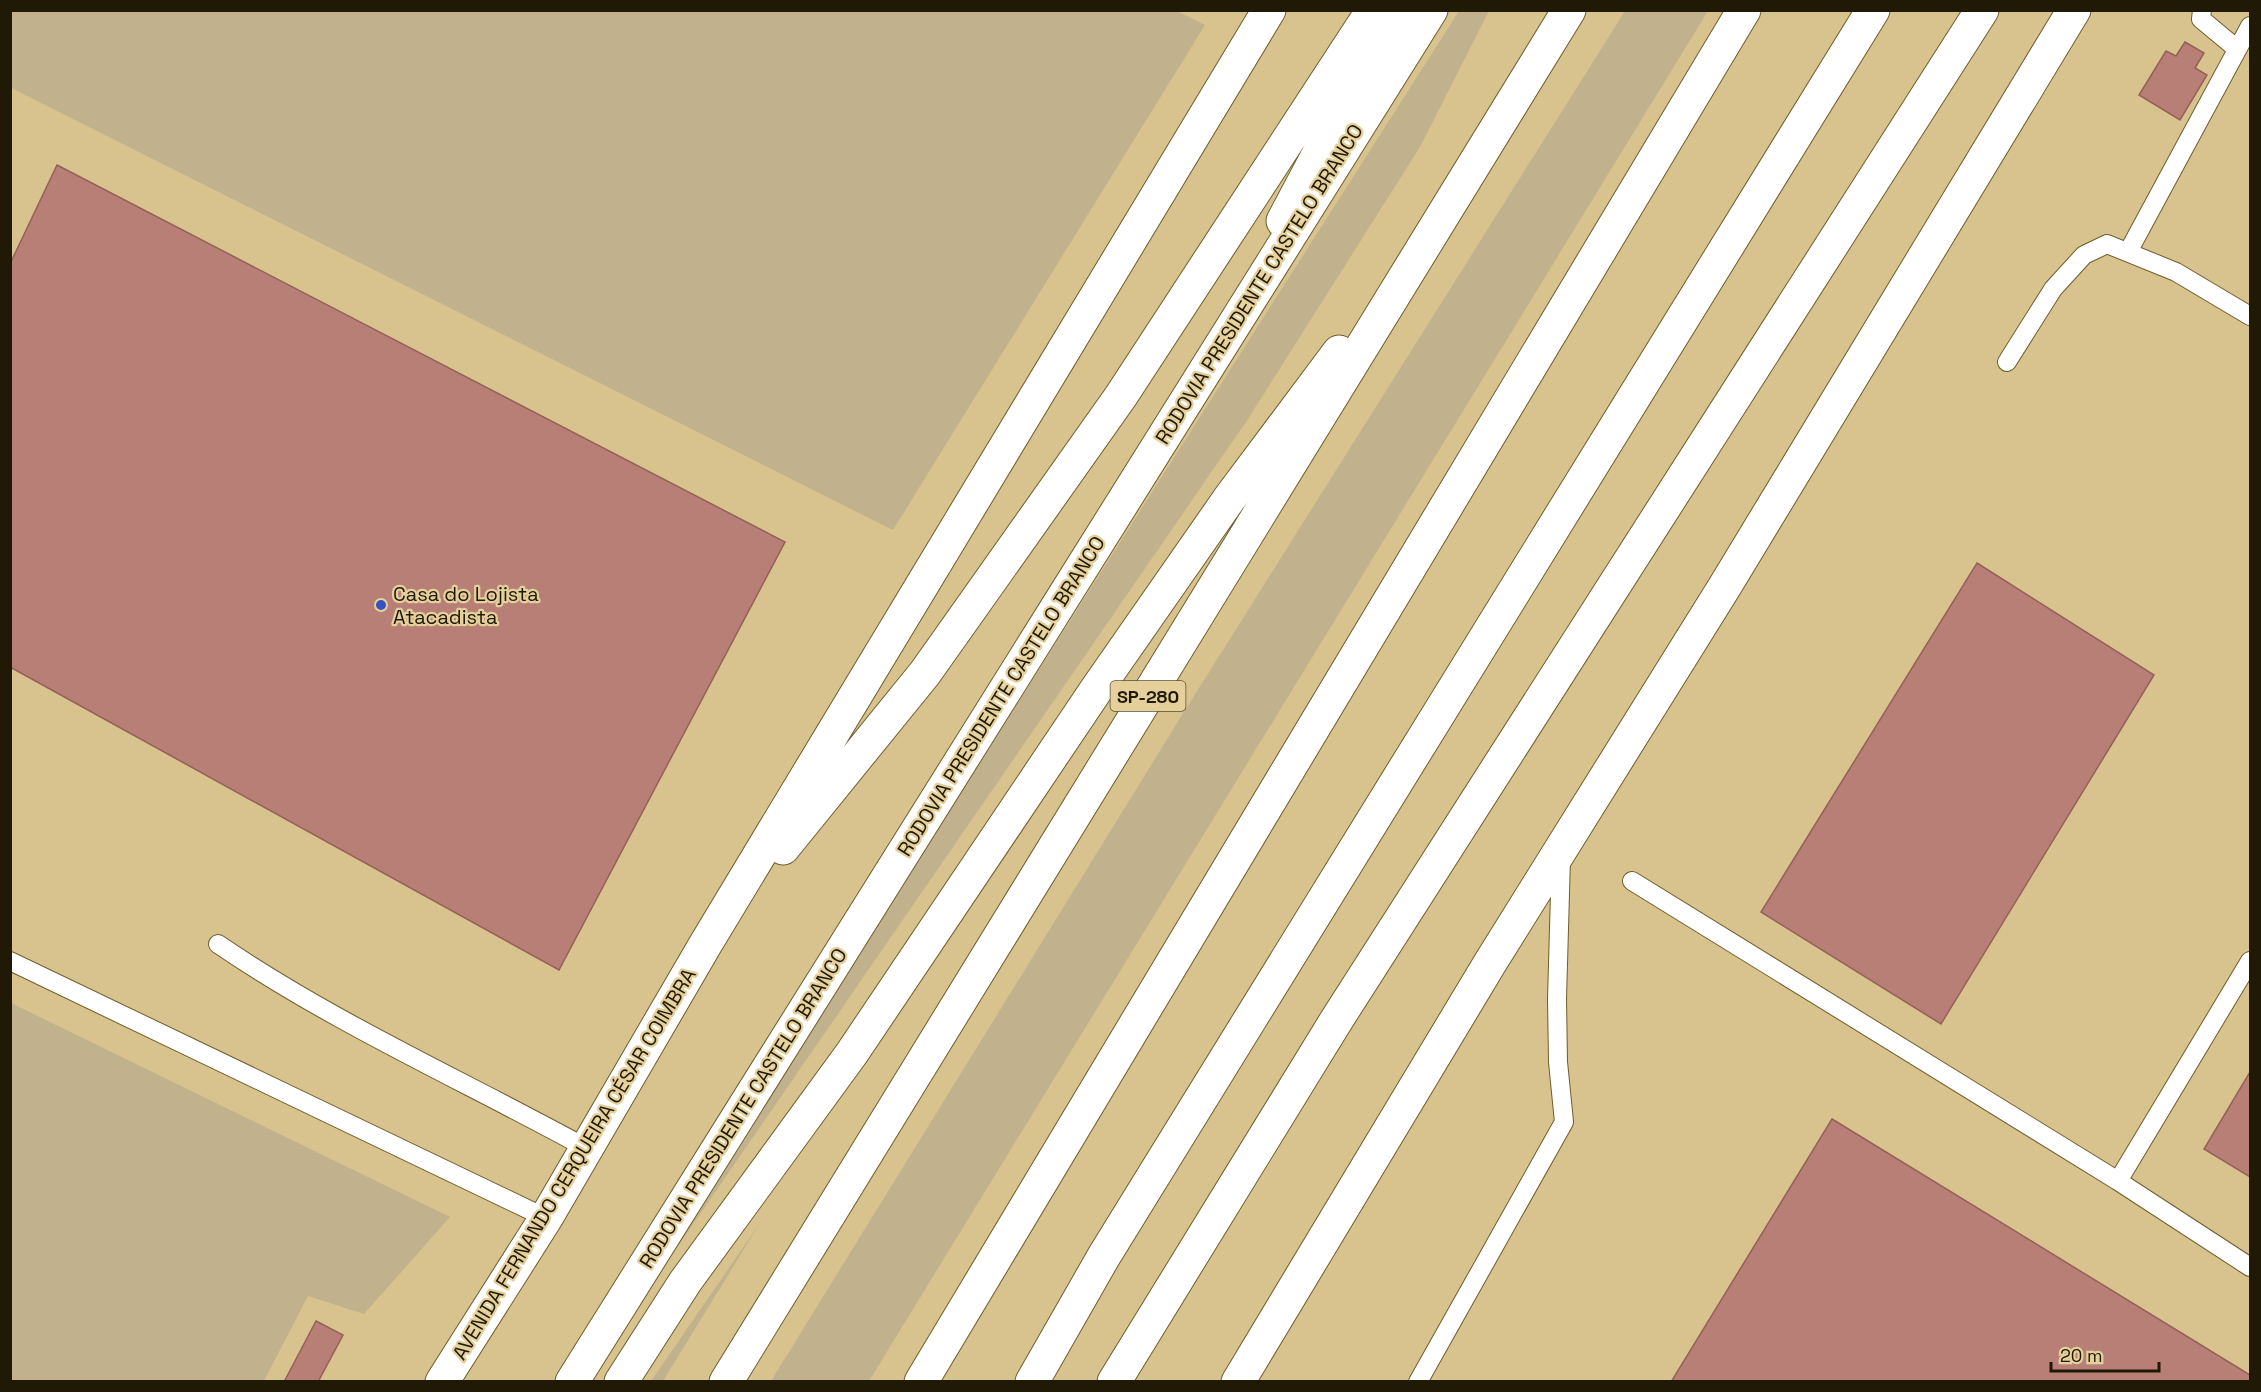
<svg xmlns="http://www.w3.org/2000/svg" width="2261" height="1392" font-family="'Space Grotesk',sans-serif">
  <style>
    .green { fill: #c1b28d }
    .building { fill: #b87f76; stroke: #956058; stroke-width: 1.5 }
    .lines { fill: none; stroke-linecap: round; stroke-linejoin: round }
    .service-casing { stroke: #6f5d2b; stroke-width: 20 }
    .tertiary-casing { stroke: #6f5d2b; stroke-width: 35 }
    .secondary-casing { stroke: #6f5d2b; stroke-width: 35 }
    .motorway-casing { stroke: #6f5d2b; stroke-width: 35 }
    .service { stroke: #fff; stroke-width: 18 }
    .tertiary { stroke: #fff; stroke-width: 33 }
    .secondary { stroke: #fff; stroke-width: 33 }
    .motorway { stroke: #fff; stroke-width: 33 }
    .poi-dot { fill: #3750c2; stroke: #e5d09c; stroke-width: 2 }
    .labels { text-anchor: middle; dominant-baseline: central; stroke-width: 4.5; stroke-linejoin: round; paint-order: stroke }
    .shield { fill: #e5d09c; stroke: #5b5032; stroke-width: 1.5 }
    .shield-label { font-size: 18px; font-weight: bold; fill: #201905 }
    .street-label { font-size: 20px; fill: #201905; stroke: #e5d09c }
    .poi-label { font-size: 20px; fill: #201905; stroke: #e5d09c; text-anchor: start }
  </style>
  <rect width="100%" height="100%" fill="#d8c38f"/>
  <!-- green -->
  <path class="green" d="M1177,11l28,14 -312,505 -882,-442v-77z
    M1459,11h30l-69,136 -172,272 -663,962z
    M1625,11h83l-839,1370h-98l411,-666z
    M10,1003h1l439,214 -86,97 -56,-18 -44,85h-253z
    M760,1223l-97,158h-12z"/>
  <!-- building -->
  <path class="building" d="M2185,42l19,11 -9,15 12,7 -27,45 -41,-25 27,-44 10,5z
    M57,165l728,377 -226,428 -549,-303v-403z
    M1977,563l177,112 -213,349 -180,-112z
    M2250,1072v105l-46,-28z
    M1832,1119l418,256v7h-579z
    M316,1321l27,14 -25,47h-34z"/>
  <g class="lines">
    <defs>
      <path id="service" d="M2202,10l-1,9 36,30
        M2128,252l122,-226
        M2007,362l46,-73 31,-34 23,-11 69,28 74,44
        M1632,881l486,300 132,86
        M218,944c116,79 246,137 370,205
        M10,961l536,257
        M2118,1181l132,-220
        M1418,1382l146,-260 -6,-60 -1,-63 4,-141"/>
      <path id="tertiary" d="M1238,1382l252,-419 235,-377 349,-576"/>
      <path id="secondary" d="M1283,221l112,-211
        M783,848l142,-175 196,-277 252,-386
        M442,1382l104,-164 159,-273 564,-935"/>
      <path id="motorway" d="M572,1382l859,-1372
        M621,1382l64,-100 167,-229 244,-363 133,-191 110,-147
        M726,1382l843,-1372
        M921,1382l823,-1372
        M1032,1382l72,-126 769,-1246
        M1114,1382l220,-358 648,-1014"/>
    </defs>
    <!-- service casing -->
    <use href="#service" class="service-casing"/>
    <!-- tertiary casing -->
    <use href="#tertiary" class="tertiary-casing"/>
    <!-- secondary casing -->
    <use href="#secondary" class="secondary-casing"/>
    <!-- motorway casing -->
    <use href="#motorway" class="motorway-casing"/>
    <!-- service -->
    <use href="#service" class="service"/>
    <!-- tertiary -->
    <use href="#tertiary" class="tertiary"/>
    <!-- secondary -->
    <use href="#secondary" class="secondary"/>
    <!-- motorway -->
    <use href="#motorway" class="motorway"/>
  </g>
  <!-- markers -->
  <circle class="poi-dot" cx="381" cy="605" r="6"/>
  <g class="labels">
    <!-- shield labels -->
    <rect class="shield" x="1110.5" y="681" width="75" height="30" rx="4.5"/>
    <g class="shield-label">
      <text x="1148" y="696">SP-280</text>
    </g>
    <!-- street labels -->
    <g class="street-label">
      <text transform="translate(1259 284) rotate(-58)">RODOVIA PRESIDENTE CASTELO BRANCO</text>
      <text transform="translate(1001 696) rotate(-58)">RODOVIA PRESIDENTE CASTELO BRANCO</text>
      <text transform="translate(743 1108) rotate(-58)">RODOVIA PRESIDENTE CASTELO BRANCO</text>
      <text transform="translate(574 1164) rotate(-59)">AVENIDA FERNANDO CERQUEIRA CÉSAR COIMBRA</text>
    </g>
    <!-- poi labels -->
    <g class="poi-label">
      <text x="393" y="594">Casa do Lojista<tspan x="393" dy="23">Atacadista</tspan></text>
    </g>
  </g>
  <!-- border -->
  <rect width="2261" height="1392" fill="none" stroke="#201905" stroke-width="24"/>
  <!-- scale -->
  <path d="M2051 1362v9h108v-9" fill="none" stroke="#201905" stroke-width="3"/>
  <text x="2060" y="1362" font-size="18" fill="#201905" stroke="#e5d09c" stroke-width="4.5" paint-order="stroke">20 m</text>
</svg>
